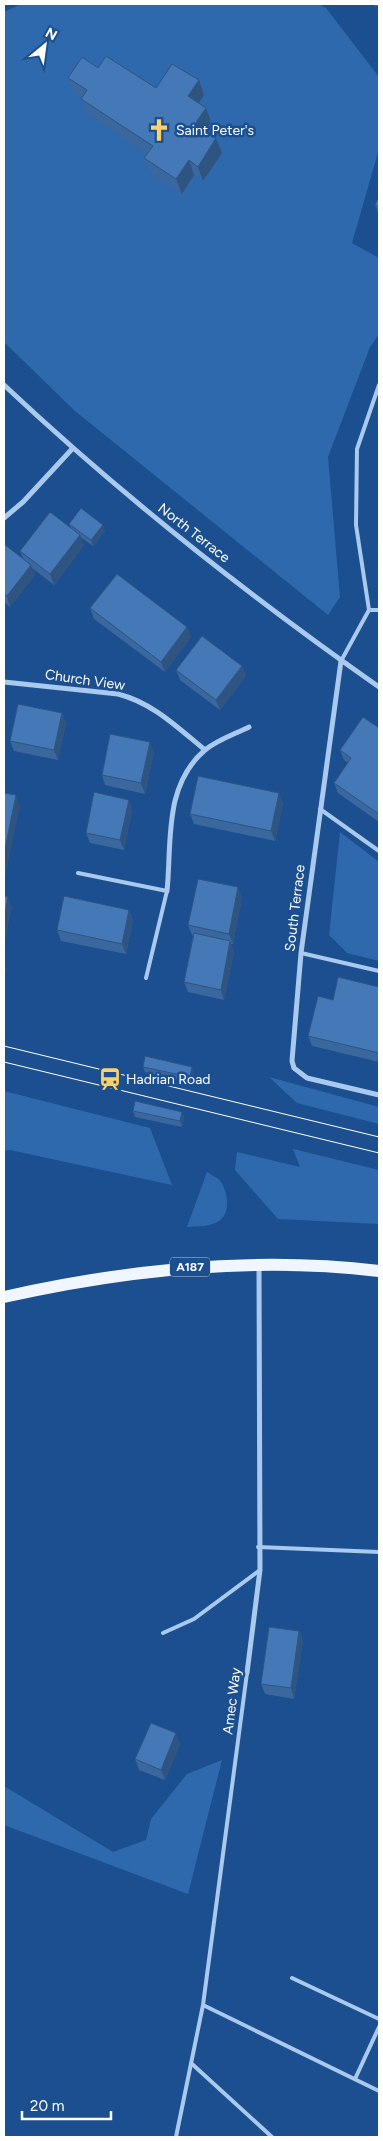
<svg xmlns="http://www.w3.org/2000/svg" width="383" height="2141" font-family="Figtree,sans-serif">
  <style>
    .green { fill: #2e69ad }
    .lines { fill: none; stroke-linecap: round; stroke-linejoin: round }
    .lane { stroke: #a9c9ee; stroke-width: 4 }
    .street { stroke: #a9c9ee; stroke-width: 5 }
    .primary { stroke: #f0f6ff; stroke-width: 12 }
    .tram { stroke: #fff; stroke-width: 1 }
    .wall { fill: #3a679d }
    .shaded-wall { fill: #305480 }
    .building { fill: #4478b7; stroke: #305480 }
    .labels { text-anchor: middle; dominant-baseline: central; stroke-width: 5; stroke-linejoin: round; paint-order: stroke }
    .shield { fill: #1b4f8f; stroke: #bbcadd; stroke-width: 1 }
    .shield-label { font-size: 12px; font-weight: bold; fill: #fff }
    .poi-label { font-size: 14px; fill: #fff; stroke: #1b4f8f; text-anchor: start }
    .street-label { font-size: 14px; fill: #fff; stroke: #1b4f8f }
  </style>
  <rect width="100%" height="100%" fill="#1b4f8f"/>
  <!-- green -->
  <path class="green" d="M21,4h297l8,4 53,69v72l-27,94 27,15v76l-9,13 -42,110 12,140 -12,18 -253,-204 -71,-69v-330z
    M340,832l39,30v99l-32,-8 -18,-18z
    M269,1077l110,30v17l-82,-21z
    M4,1091l146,37 22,57 -162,-35 -6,1z
    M293,1149l86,21v54l-101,-5 -43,-49 2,-18 63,15z
    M207,1172c4,3 10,5 13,9 8,10 11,32 -1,40 -9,6 -21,5 -32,6z
    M222,1760l-34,134 -184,-69v-39l109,66 33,-12 5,-21 36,-45z"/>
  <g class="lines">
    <!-- lane -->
    <path class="lane" d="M369,610h10
      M341,661l28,-51 -13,-85 1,-76 22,-64
      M320,809l59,42
      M78,873l89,18 -21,87
      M301,953l78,18
      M258,1547l121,5
      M163,1633l31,-14 66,-49
      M292,1978l87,41
      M203,2005l176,86
      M191,2063l81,74
      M355,2079l24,-52
      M176,2137l27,-132 44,-332"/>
    <!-- street -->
    <path class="street" d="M4,385c117,110 244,210 375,302
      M4,518l19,-16 50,-54
      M341,661l-40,292 -9,108 2,7 13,10 72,17
      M4,682l114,12c35,9 59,33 87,56
      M167,891c5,-48 -4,-105 38,-141 12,-10 30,-16 44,-23
      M247,1673l13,-103 -1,-305"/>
    <!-- primary -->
    <path class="primary" d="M4,1297c124,-28 249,-41 375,-26"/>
    <!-- tram -->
    <path class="tram" d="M4,1046l375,91
      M4,1062l375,91"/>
  </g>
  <!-- wall -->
  <path class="wall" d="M374,4h5v1l-4,2z
    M98,68l58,20 43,-8 5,15 -5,8 12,19 -6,9 17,22 -19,28 -9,-6 -12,19 -32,-21 -6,-15 3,-4 -61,-41 -5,-14v-1l-7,-5 -6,-15z
    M379,196v19l-4,-10z
    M69,524l36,7 -12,15 -13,-9 4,8 -30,40 -22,-17 3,7 -25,32 -6,-5v-58l19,15 -3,-8 51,-23z
    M90,608l97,19 4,10 -26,35 -71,-53z
    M242,666l4,10 -26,34 -40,-30 -4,-10z
    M62,713l4,11 -8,36 -44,-9 -4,-10z
    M379,728v94l-41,-29 -4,-10 14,-20 -4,-3 -4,-10z
    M154,752l-9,42 -40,-9 -3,-10z
    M283,803l-8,38 -81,-17 -4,-10z
    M132,810l-8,40 -34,-7 -4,-10z
    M242,897l-9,47h-2l3,8 -10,48 -36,-8 -4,-10 9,-46 -1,-1 -4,-10z
    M129,910l4,10 -7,34 -65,-13 -4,-11z
    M379,987v75l-67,-16 -4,-10 25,-36z
    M143,1067l51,6 -2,10 -47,-11z
    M133,1111l49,1 2,5 -2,10 -47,-10z
    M299,1631l4,10 -9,58 -29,-5 -4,-10z
    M180,1744l-15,36 -26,-10 -4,-11z"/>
  <!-- shaded-wall -->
  <path class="shaded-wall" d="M199,80l5,15 -10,16 -6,-15z
    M206,108l5,14 -11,17 -5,-15z
    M216,138l6,15 -19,28 -5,-14z
    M189,160l5,15 -12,19 -6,-15z
    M103,525l2,6 -12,15 -2,-6z
    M80,535l4,10 -30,40 -4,-11z
    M31,565l4,10 -25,32 -3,-11z
    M187,627l4,10 -26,35 -4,-10z
    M242,666l4,10 -26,34 -4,-10z
    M62,713l4,11 -8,36 -4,-10z
    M150,742l4,10 -9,42 -4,-11z
    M279,793l4,10 -8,38 -4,-10z
    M16,795l4,11 -16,77v-29z
    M129,800l3,10 -8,40 -4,-10z
    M238,887l4,10 -9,47 -4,-10z
    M8,897l4,10 -8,39v-28z
    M129,910l4,10 -7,34 -4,-10z
    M230,941l4,11 -10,48 -3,-10z
    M4,960l2,8 -2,14z
    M192,1067l2,6 -2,10 -2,-6z
    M182,1112l2,5 -2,10 -2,-6z
    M299,1631l4,10 -9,58 -3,-11z
    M176,1733l4,11 -15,36 -4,-10z"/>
  <!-- building -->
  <path class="building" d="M106,56l50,32 16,-24 27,16 -11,16 18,12 -11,16 21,14 -18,29 -9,-7 -13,19 -32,-21 9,-12 -72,-47 6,-9 -19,-12 14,-21 16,11z
    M379,196v11l-4,-2z
    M81,508l22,17 -12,15 -22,-16z
    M50,512l30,23 -30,39 -30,-23z
    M4,544l27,21 -24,31 -3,-2z
    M117,574l70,53 -26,35 -71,-54z
    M202,636l40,30 -26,34 -40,-30z
    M18,704l44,9 -8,37 -44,-9z
    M363,717l16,11v86l-45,-31 17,-25 -11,-8z
    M110,734l40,8 -9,41 -39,-8z
    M198,776l81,17 -8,38 -81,-17z
    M94,792l35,8 -9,40 -34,-7z
    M4,793l12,2 -12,59z
    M198,879l40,8 -9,47 -41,-9z
    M4,896l4,1 -4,21z
    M64,896l65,14 -7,34 -65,-14z
    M194,933l36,8 -9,49 -37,-8z
    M338,977l41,10v66l-71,-17 10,-40 15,4z
    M145,1056l47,11 -2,10 -47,-10z
    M135,1101l47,11 -2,9 -47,-10z
    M269,1627l30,4 -8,57 -30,-4z
    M151,1723l25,10 -15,37 -26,-11z"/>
  <!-- icons -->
  <defs>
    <symbol id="church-bare" viewBox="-9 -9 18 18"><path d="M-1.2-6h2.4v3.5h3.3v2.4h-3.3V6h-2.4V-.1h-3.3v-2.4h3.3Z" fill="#ffd166" stroke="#1b4f8f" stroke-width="2.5" paint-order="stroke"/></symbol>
    <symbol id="station-bare" viewBox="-9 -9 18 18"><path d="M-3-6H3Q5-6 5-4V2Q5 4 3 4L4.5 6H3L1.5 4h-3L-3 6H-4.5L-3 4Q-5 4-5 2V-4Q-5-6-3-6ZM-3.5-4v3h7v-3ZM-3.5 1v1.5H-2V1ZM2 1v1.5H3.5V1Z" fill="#ffd166" stroke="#1b4f8f" stroke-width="2.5" paint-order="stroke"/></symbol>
  </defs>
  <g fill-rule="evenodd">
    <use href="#church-bare" x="143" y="114" width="32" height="32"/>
    <use href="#station-bare" x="94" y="1063" width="32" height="32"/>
  </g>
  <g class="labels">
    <!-- shield labels -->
    <rect class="shield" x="170" y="1257.5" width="40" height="19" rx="4"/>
    <g class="shield-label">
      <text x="190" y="1267">A187</text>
    </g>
    <!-- poi labels -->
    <g class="poi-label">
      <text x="176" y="130">Saint Peter's</text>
      <text x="126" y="1079">Hadrian Road</text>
    </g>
    <!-- street labels -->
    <g class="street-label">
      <text transform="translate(194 533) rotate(38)">North Terrace</text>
      <text transform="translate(85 680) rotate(8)">Church View</text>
      <text transform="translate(295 908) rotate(-83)">South Terrace</text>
      <text transform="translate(232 1701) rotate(-83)">Amec Way</text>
    </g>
  </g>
  <!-- border -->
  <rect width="383" height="2141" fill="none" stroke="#ffffff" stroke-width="10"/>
  <!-- north arrow -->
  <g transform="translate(45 45) rotate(29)" stroke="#1b4f8f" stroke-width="4" paint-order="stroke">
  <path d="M0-4L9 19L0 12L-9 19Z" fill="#ffffff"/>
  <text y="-8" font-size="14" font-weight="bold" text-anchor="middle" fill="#ffffff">N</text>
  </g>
  <!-- scale -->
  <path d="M22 2111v8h89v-8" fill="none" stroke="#ffffff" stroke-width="2.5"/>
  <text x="30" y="2111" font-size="15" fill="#ffffff" stroke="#1b4f8f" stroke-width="4" paint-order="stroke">20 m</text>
</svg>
